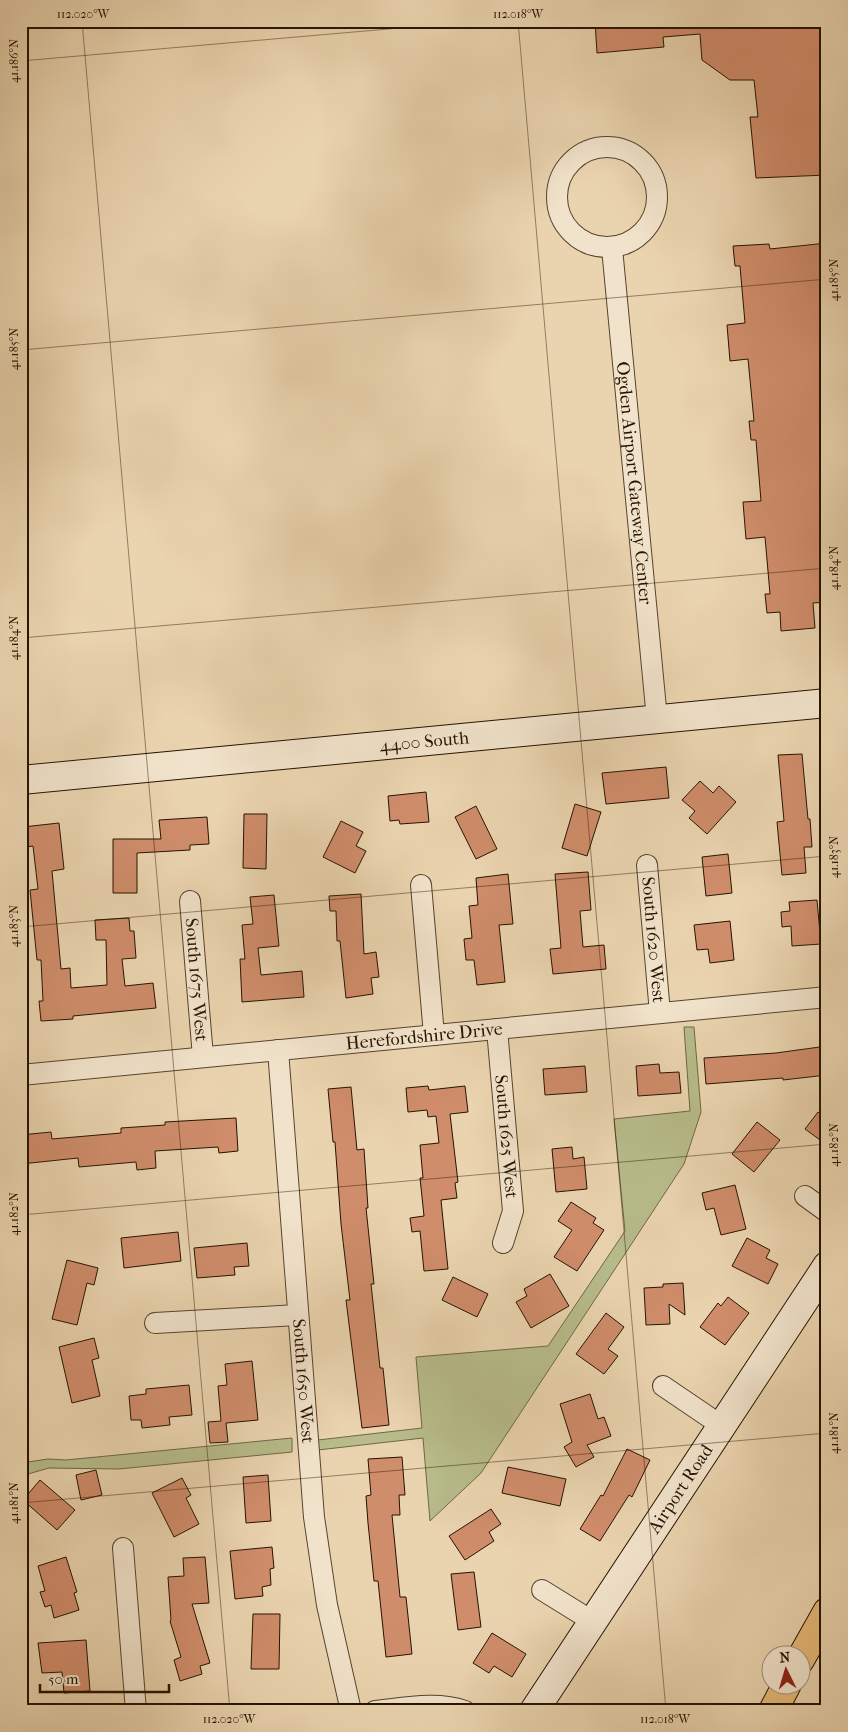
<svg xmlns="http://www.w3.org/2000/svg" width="848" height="1732" font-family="'IM FELL French Canon',serif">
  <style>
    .green { fill: #b7bc8a; stroke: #6e6845 }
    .building { fill: #d08d6b; stroke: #261300 }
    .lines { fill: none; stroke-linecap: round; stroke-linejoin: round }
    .street-casing { stroke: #57432c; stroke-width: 22 }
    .secondary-casing { stroke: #261300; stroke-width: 30 }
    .highway-casing { stroke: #261300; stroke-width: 30 }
    .street { stroke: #f1e3cb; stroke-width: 20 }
    .secondary { stroke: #f1e3cb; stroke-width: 28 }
    .highway { stroke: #e5ba78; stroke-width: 28 }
    .ticks { fill: none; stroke: #261300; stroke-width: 1; stroke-opacity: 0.45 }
    .labels { text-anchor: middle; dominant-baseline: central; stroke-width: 4; stroke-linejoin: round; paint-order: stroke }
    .street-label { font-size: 18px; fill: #261300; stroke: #f1e3cb }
    .neatline { fill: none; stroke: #261300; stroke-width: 2 }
    .ticks-label { font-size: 12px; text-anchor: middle; fill: #261300 }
  </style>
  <rect width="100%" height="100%" fill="#ead4af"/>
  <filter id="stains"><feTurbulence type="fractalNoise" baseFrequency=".004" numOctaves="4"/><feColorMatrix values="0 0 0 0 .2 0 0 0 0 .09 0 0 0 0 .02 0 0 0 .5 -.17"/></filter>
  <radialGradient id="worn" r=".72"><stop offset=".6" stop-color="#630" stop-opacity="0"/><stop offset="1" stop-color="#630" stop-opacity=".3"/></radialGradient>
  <!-- green -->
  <path class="green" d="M684,1027h10l7,85 -17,52 -203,309 -51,48 -7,-83 -105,12v-10l104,-12 -6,-71 132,-11 77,-115 -11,-112 76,-8z
    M292,1438v14l-173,17 -70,-1 -28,8v-13l27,-4 18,1z"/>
  <!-- building -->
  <path class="building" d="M595,21h232v154l-71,3 -6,-61h8l-4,-37h-24l-28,-20 -2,-26 -37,3 1,10 -67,6z
    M827,243v359l-14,1 2,25 -34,3 -1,-19 -13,1 -2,-19h5l-5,-57 -19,2 -3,-37 18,-1 -5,-61h-5l-2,-19h5l-6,-62 -18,2 -3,-36 18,-2 -5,-57h-5l-2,-20 36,-2 1,5z
    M802,754l6,65h2l2,28h-8l2,26 -24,2 -5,-53 7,-1 -6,-66z
    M666,767l3,31 -63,6 -4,-31z
    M700,781l13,12 6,-7 17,16 -29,32 -18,-16 6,-7 -13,-11z
    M426,792l3,30 -29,2 -1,-4 -9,1 -2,-25z
    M575,804l26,8 -14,44 -25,-8z
    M476,806l21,43 -21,10 -21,-42z
    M244,814h23l-1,55 -23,-1z
    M207,817l2,27 -19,1v5l-53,3v40h-24v-54h48l-2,-19z
    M341,821l22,11 -7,14 10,5 -11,22 -32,-16z
    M59,823l5,46 -12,2 9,98 9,-1 1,20 36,-3 -1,-45h-10l-1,-20 34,-2 1,13h4l2,27 -14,1 3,27 28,-3 3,25 -83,8v3l-32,2 -2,-20h4l-2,-41h-4l-7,-70 8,-1 -5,-43 -7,1 -3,-20z
    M728,854l4,39 -26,3 -4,-39z
    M588,872l3,38 -11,1 3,36 21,-2 2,24 -53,5 -3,-25 11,-1 -6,-74z
    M508,874l5,50 -14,1 6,57 -28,3 -3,-25h-8l-2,-21 8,-1 -3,-32 9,-1 -2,-27z
    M361,894l3,60 12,-2 3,25 -8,1 2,16 -27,4 -6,-57h-3l-1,-30h-6l-1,-15z
    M274,895l5,51 -21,2 3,27 41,-4 2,26 -62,5 -2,-43h5l-3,-34 11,-1 -3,-27z
    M817,900l4,44 -29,2 -1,-20 -9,1 -1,-15 9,-1 -1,-9z
    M730,921l4,39 -24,3 -2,-14 -11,1 -3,-25z
    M827,1046v29l-44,5v-2l-77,6 -2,-26 72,-5z
    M659,1064l1,9 19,-1 2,21 -43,3 -2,-30z
    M585,1066l2,26 -42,3 -2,-26z
    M428,1086l1,4 36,-4 3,26 -18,2 8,68 -3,1 2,15 -16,2 7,69 -24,2 -4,-40 -8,1 -2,-14 14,-2 -4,-38h3l-3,-33 19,-2 -3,-27 -8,1 -1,-7 -19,2 -2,-24z
    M351,1087l6,63 7,-1 4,59h-2l8,76h-3l9,84h3l6,57 -27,3 -16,-128h4l-9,-76 -6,-82h-2l-5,-53z
    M818,1112l9,6v27l-22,-16z
    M236,1118l2,33 -19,2 -1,-6 -63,4 1,17 -19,2 -1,-8 -57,5 -1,-9 -57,6v-29l30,-3 1,7 69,-6v-5l44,-3v-3z
    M757,1122l23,18 -26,32 -22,-18z
    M572,1147l1,12 11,-2 3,32 -31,3 -4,-43z
    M735,1185l11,44 -25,6 -7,-27 -8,2 -4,-17z
    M571,1202l25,16 -3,5 11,7 -27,41 -23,-14 18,-27 -14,-9z
    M178,1232l3,29 -57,7 -3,-30z
    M747,1238l23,12 -4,8 12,6 -10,20 -36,-18z
    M247,1243l2,23 -15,1 1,8 -38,3 -3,-30z
    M67,1260l31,8 -4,17 -7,-2 -10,42 -25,-6z
    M550,1274l19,32 -38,22 -15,-26 11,-6 -3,-7z
    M453,1277l35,17 -11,23 -35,-17z
    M683,1283l2,32 -16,-11 1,20 -24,1 -2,-37 19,-1v-3z
    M728,1297l21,16 -24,32 -25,-18 18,-24 3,3z
    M606,1313l18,14 -16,22 10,7 -14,18 -28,-20z
    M94,1338l5,20 -7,2 8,36 -28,7 -13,-56z
    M252,1361l6,59 -32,3 2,19 -18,1 -2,-21 13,-1 -3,-35 9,-1 -2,-21z
    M189,1385l3,30 -23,2 1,8 -28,3 -1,-8h-10l-2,-24 17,-2v-5z
    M590,1394l8,25 6,-2 7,19 -24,9 7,12 -18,10 -12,-20 8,-5 -12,-38z
    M627,1449l23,11 -18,37 -3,-2 -29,46 -20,-12 21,-34 2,1z
    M402,1457l3,38h-6l1,20h-8l8,82h6l6,57 -26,3 -8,-76h-4l-6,-58 -2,-27 5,-1 -3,-36z
    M508,1467l58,12 -6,27 -58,-13z
    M96,1470l6,25 -21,5 -5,-25z
    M268,1475l3,46 -25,2 -3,-46z
    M182,1478l9,17 -5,3 13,26 -25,13 -22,-44z
    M40,1480l35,30 -18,20 -34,-30z
    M491,1509l10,15 -12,8 5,9 -29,19 -16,-24z
    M272,1547l2,21 -4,1 1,16 -9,2 1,9 -28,3 -5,-48z
    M66,1557l11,35 -3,1 5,17 -25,8 -3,-13 -6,2 -5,-15 5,-1 -7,-25z
    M205,1557l4,46 -17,1 18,59 -10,3 2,8 -22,7 -6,-21 7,-3 -11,-36 1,-1 -3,-43 16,-1 -1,-18z
    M474,1572l7,55 -23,3 -7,-56z
    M253,1614h27l-1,55h-28z
    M492,1633l34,21 -14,23 -18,-11 -5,7 -16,-10z
    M86,1640l4,51 -26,2 -2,-21 -20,1 -4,-30z"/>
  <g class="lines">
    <defs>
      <g id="street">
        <circle cx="607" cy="197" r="50"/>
        <path id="s1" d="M612,248l45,471"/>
        <path id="s2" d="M647,865l13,148"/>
        <path d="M421,885l13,150"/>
        <path id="s3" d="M190,901l13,156"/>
        <path id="s4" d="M497,1029l16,182 -10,32"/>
        <path id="s5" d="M278,1050l36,467 13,88 24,106"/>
        <path id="s6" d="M21,1075l806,-78"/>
        <path d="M805,1196l22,16"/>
        <path d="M155,1323l142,-8"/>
        <path d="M663,1386l59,40"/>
        <path d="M123,1548l13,163"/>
        <path d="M542,1590l50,31"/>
        <path d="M375,1711c29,-3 62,-10 90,0"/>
      </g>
      <g id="secondary">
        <path id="s7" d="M21,780l806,-77"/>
        <path id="s8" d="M534,1711l293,-445"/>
      </g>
      <path id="highway" d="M800,1660l27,-48
        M773,1711l14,-27"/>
    </defs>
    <!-- street casing -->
    <use href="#street" class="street-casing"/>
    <!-- secondary casing -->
    <use href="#secondary" class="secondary-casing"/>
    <!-- highway casing -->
    <use href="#highway" class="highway-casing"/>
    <!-- street -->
    <use href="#street" class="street"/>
    <!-- secondary -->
    <use href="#secondary" class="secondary"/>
    <!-- highway -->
    <use href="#highway" class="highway"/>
  </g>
  <!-- ticks -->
  <path class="ticks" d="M82,21l148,1690M518,21l148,1690M21,61l459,-40M21,350l806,-71M21,638l806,-70M21,927l806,-71M21,1215l806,-71M21,1503l806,-70"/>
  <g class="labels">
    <!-- street labels -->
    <g class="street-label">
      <text stroke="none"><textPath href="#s1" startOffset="236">Ogden Airport Gateway Center</textPath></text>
      <text stroke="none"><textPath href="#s7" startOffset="405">4400 South</textPath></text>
      <text stroke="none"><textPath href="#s2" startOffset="75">South 1620 West</textPath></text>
      <text stroke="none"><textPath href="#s3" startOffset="79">South 1675 West</textPath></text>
      <text stroke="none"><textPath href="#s6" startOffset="405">Herefordshire Drive</textPath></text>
      <text stroke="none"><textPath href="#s4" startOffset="108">South 1625 West</textPath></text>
      <text stroke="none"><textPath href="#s5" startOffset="332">South 1650 West</textPath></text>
      <text stroke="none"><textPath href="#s8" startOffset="266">Airport Road</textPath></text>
    </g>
  </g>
  <!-- margin -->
  <rect width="848" height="1732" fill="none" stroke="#ead4af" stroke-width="55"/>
  <!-- north arrow -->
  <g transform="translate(786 1670) rotate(355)"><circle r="24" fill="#f1e3cb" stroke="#a0907a"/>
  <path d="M0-4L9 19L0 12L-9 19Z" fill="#8f2418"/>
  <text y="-8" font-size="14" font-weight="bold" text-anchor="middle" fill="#261300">N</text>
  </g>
  <!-- scale -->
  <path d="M40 1684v8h129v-8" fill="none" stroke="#261300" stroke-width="2.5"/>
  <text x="48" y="1684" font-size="15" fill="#261300" stroke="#f1e3cb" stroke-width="4" paint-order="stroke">50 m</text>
  <rect x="28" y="28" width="792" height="1676" class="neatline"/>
  <g class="ticks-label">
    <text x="83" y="18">112.020°W</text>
    <text x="518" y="18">112.018°W</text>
    <text transform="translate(14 61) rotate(-90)" y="4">41.186°N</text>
    <text transform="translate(834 280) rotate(-90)" y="4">41.185°N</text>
    <text transform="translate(14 349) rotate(-90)" y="4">41.185°N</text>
    <text transform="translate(834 568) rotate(-90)" y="4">41.184°N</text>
    <text transform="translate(14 638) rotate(-90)" y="4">41.184°N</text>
    <text transform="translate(834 857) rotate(-90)" y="4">41.183°N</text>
    <text transform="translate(14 926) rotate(-90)" y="4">41.183°N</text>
    <text transform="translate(834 1145) rotate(-90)" y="4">41.182°N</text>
    <text transform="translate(14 1214) rotate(-90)" y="4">41.182°N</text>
    <text transform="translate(834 1433) rotate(-90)" y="4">41.181°N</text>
    <text transform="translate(14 1503) rotate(-90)" y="4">41.181°N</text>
    <text x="229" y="1723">112.020°W</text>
    <text x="665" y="1723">112.018°W</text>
  </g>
  <rect width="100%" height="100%" filter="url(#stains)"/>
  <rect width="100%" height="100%" fill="url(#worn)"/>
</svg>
